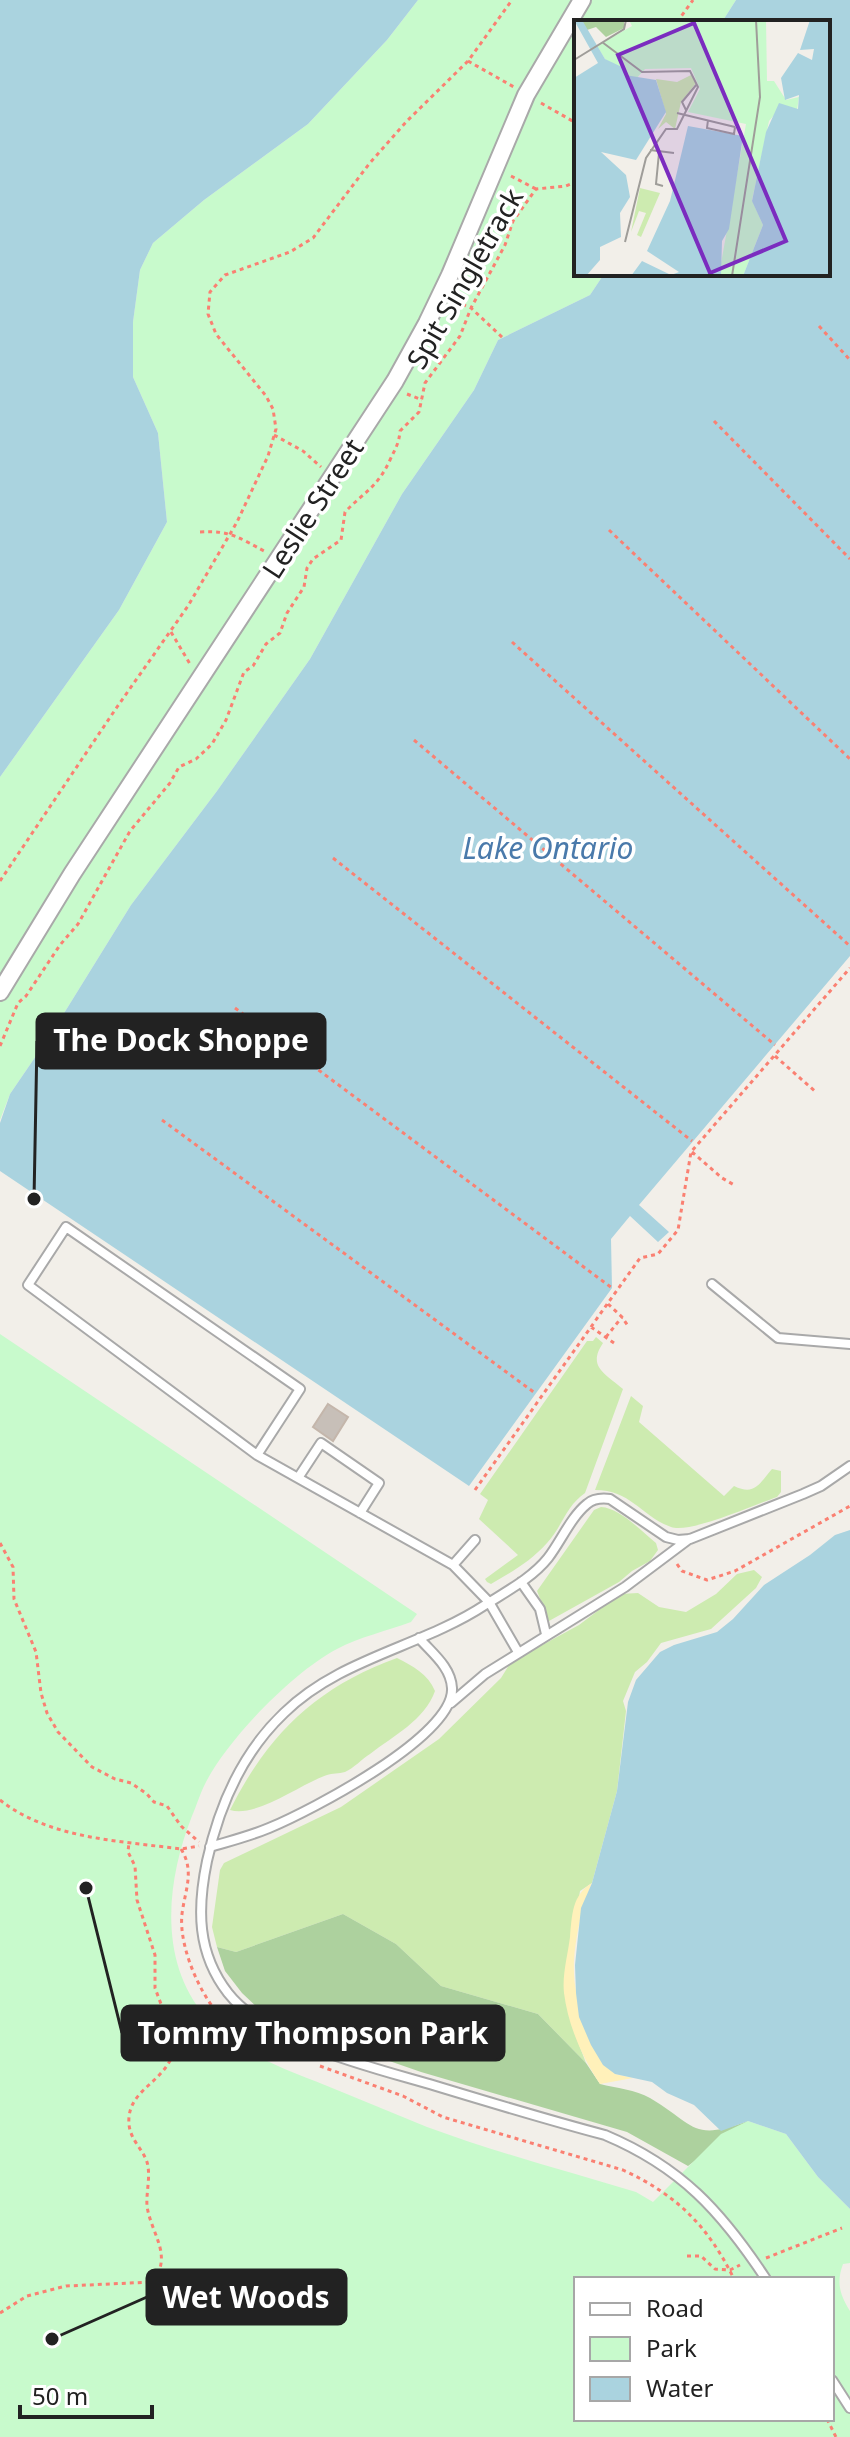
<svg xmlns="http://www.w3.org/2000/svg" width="850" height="2437" font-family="'Noto Sans',sans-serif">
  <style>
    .grass { fill: #cdebb0 }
    .forest { fill: #add19e }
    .sand { fill: #fff1ba }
    .park { fill: #c8facc; fill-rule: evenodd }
    .water { fill: #aad3df }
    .building { fill: #c7bfb8; stroke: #c4b6ab; stroke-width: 2 }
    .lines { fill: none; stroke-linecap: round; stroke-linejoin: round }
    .lane-casing { stroke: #a9a9a9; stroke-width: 12 }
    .street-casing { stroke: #a9a9a9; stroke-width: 20 }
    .path { stroke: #fa8072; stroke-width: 3; stroke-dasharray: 4 4; stroke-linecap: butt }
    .lane { stroke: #fff; stroke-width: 8 }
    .street { stroke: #fff; stroke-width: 16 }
    .labels { text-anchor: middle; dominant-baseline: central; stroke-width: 7; stroke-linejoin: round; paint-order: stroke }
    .street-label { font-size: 28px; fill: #222; stroke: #fff }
    .water-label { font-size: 30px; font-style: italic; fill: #4a7aab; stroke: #fff }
    .inset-road { fill: none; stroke: #9f9d99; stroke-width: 2 }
    .view { fill: #7b2cbf; fill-opacity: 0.15; stroke: #7b2cbf; stroke-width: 4 }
    .inset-edge { fill: none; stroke: #222; stroke-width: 4 }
    .leader { fill: none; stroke: #222; stroke-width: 3 }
    .callout-dot { fill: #222; stroke: #fff; stroke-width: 3 }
    .callout { fill: #222; stroke: #222; stroke-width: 3 }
    .callout-label { font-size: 30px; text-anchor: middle; font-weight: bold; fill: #fff }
  </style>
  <rect width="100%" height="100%" fill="#f2efe9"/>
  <!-- grass -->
  <path class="grass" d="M596,1337l7,6c-16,24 2,30 20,46l-38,104c-19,13 -23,34 -38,50 -16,18 -35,29 -56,41l-4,-2 -2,-3 33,-24 -39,-36 9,-19 -8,-6 107,-153h6z
    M631,1396l12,10 -4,16 85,74 10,-10c21,10 25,-2 38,-17l9,2v21l-4,5c-21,7 -87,37 -106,30 -30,-11 -40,-37 -76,-37z
    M601,1507c19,1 40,24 55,36l2,7 -8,11 -18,10 -13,11 -70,39 -12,-30 57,-81z
    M754,1570l8,7 -6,11 -45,41 -50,14 -14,19 -12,10 -12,29 3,10 -9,80 -25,92 -12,8 -16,99 8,36 14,37 -48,-49 -97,-28 -45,-42 -53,-30 -107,38 -19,-5 -5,-20 8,-57 4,-7 117,-56 98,-68 62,-61 10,-16 68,-37 41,-31 18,-1 21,14 27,5 30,-18 21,-20z
    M397,1658c16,8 31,16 38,33 -10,29 -42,45 -65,63 -8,5 -16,14 -25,18 -6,2 -13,1 -18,3 -25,8 -70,43 -97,35 38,-76 87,-123 167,-152z"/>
  <!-- forest -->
  <path class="forest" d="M343,1914l53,30 45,42 97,28 48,49 14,21c16,4 36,6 50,14 46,27 41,44 98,23l-60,45 -61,-34 -206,-60 -135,-47 -26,-15 -18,-17 -17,-22 -8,-24 19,5z"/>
  <!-- sand -->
  <path class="sand" d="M592,1883c-12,28 -24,81 -15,111 7,26 26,55 38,80l18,4 -33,6c-18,-27 -32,-59 -36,-91 -2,-18 4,-39 6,-56 2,-22 2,-42 22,-54z"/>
  <!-- park -->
  <path class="park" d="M418,0h318l-14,22h-146v252h28l-14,21 -92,45 -24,50 -72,104 -92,165 -93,132 -86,114 -78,126 -43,63 -10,26v-343l119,-167 48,-88 -9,-89 -25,-56v-55l7,-52 13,-27 51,-43 104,-76 79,-84z
    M0,1334l417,280 -6,8c-24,9 -52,15 -74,27 -44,23 -108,89 -131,133 -6,11 -9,23 -14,34 -25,63 -35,145 14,201 34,39 85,54 131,73 30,12 60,25 90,37 68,25 139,44 209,65l17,10 68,-68 27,-13 38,13 32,43 32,32v54l-7,1c-7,19 -3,31 7,47v126h-850zM576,2279h256v140h-256z"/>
  <!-- water -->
  <path class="water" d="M0,0h418l-31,40 -79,84 -104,76 -51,43 -13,27 -7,52v55l25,56 9,89 -48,88 -119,167z
    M736,0h114v956l-211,249 30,27 -11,10 -28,-26 -19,23 1,49 -143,198 -469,-315v-48l10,-29 43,-63 78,-126 86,-114 93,-132 92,-165 72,-104 24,-50 92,-45 14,-21h224v-252h-106z
    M850,1530v679l-32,-32 -32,-43 -38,-13 -27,10 -27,-26 -27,-12 -15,-11 -37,-8 -12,-9 -12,-20 -12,-28 -3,-24 -1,-28 6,-57 11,-25 25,-92 11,-89 8,-22 24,-28 14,-7 43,-13 16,-13 31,-34 46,-30 25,-20z"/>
  <!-- building -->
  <path class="building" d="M328,1404l20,13 -15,24 -20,-14z"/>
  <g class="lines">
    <defs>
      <path id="lane" d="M712,1284l66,54 72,6
        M257,1455l43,-66 -234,-162 -38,58 229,170 196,110 36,37 29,50
        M298,1478l23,-35 58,40 -19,30
        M453,1565l22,-25
        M521,1582l19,27 6,25
        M451,1703l34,-29 140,-87 64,-48
        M210,1847c20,-6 40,-11 59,-19 41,-17 186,-92 183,-140 -1,-21 -20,-35 -33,-50
        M766,2279c-45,-68 -85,-112 -161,-144 -57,-15 -113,-32 -169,-49 -60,-18 -168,-42 -208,-93 -31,-40 -31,-84 -21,-132 12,-55 35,-108 77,-148 56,-55 137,-66 201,-108 22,-14 47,-27 63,-47 13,-17 23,-41 39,-54 7,-6 15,-6 23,-5l56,38 12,3 12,-1 113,-45 18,-8 29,-20
        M832,2380l18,28"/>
      <path id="street" d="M0,992l72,-118 323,-493 32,-58 23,-48 76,-180 56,-95"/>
    </defs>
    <!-- lane casing -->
    <use href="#lane" class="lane-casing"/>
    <!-- street casing -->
    <use href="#street" class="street-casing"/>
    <!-- path -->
    <path class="path" d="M677,22l16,-22
      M468,61l46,26
      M541,103l35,20
      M511,176l25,13
      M455,301l16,7 32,30
      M819,326l31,34
      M407,394l15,6
      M714,421l136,138
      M274,435l29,16 18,16
      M609,530l241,229
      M200,532c31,-2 39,6 66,20
      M171,632l19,32
      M512,642l338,304
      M414,740l361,305
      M333,858l359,283
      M0,881l117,-174 71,-101 49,-84 31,-66 8,-27 -3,-20 -7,-13 -50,-62 -8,-20 2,-22 15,-17 65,-23 23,-14 56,-74 38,-43 61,-60 44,-61
      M235,1008l377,280
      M0,1046l18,-43 8,-7 34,-51 18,-21 52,-93 40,-48 9,-16 17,-8 16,-15 14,-24 18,-48 9,-6 13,-22 14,-11 7,-20 17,-26 3,-19 6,-9 28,-19 4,-28c20,-21 32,-24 45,-52 5,-11 9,-16 10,-29l19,-19 6,-29 35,-47 11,-28 34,-63 8,-24 23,-32 30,-3 10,-4
      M775,1056l42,37
      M162,1120l373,273
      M692,1152l30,26 14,8
      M608,1304l14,13 6,9
      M591,1327l23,16
      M606,1337l16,-20
      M475,1490l165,-232 18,-4 20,-24 13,-78 159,-184
      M0,1543l13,24 1,32 22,53 5,41 6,20 11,19 34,35 23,12 16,4 16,11 7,8 13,4 14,20 18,16
      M677,1564l5,7 25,9 28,-9 115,-65
      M0,1800c49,39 121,41 181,49l18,-3
      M181,1849c14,22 4,41 1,65 -4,35 23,95 52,115 16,11 39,17 57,25
      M320,2066l83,30 40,21 180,53c54,25 85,56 111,109
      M687,2256h14l14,13 15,1 10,-5
      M766,2258l76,-30
      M0,2313l27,-17 39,-10 86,-4c22,-26 -1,-48 -5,-76 -1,-14 4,-30 0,-44 -5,-15 -20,-24 -18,-45 2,-21 20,-30 32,-44 6,-6 10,-14 14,-21l-2,-16 -18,-48v-33l-18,-55 -2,-34 -7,-14 1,-10
      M827,2419l9,18"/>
    <!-- lane -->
    <use href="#lane" class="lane"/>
    <!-- street -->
    <use href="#street" class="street"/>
  </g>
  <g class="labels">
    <!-- street labels -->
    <g class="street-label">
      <text transform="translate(464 278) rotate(-60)">Spit Singletrack</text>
      <text transform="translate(312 508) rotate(-57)">Leslie Street</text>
    </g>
    <!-- water labels -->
    <g class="water-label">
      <text x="548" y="847">Lake Ontario</text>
    </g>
  </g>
  <!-- overview -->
  <g transform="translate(574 20)">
    <rect width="256" height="256" fill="#f2efe9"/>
    <path d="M117,55l5,8 -15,19 -6,27 -9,-7 -8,7 8,-15 -10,-35 21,3zM66,168l20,5 -19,44 -4,-2 9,-22 -7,-2 -8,21z" fill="#cdebb0"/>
    <path d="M18,0h32v8l-18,9 -10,-10 -9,3 -5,-9z" fill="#add19e"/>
    <path d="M55,0h137l1,61h7l12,19 13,-3 -2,13 -20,2 -8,9 -17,79 11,25 -20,51h-22l-1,-7 26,-145 -58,-12 12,-23 -9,-21 -46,1 -10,11 -30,-21 -8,-13 35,-20z" fill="#c8facc"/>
    <path d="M0,0h8l23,39 19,9 1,7 31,5 10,32 -30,48 -35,-8 25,23 4,22 -10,16 1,24 -21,10v13l-14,16h-12v-198l24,-15zM236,0l20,2v254h-87l20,-51 -11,-24 14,-69 13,-29 19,6 1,-14 -14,5 -4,-22 17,-25 14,7 2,-11 -14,1zM114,106l55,10 -14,93 -7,12 -1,35h-90l11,-15 29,14 8,-3 -32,-21 23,-50z" fill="#aad3df"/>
    <path class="inset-road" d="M28,22l40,30 48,-1 8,16 -21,42h-11l-20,29 -21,84M0,40l50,-31 2,-9M112,90l-4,-8 15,-18M103,93l58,14M134,100l-1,8 27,6 1,-7M76,130l24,3M85,133l-3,31 7,2M158,256l28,-179 -4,-77"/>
    <path class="view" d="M120,3l92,218 -76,32 -92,-218z"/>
    <rect width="256" height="256" class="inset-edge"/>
  </g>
  <!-- callouts -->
  <path class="leader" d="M34 1199L37 1041M86 1888L122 2033M52 2339L147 2297"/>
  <g class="callout-dot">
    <circle cx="34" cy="1199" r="8"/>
    <circle cx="86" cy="1888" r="8"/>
    <circle cx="52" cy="2339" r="8"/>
  </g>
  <g class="callout">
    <rect x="37" y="1014" width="288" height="54" rx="8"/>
    <rect x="122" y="2006" width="382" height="54" rx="8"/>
    <rect x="147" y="2270" width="199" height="54" rx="8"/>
  </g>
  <g class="callout-label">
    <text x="181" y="1051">The Dock Shoppe</text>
    <text x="313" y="2044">Tommy Thompson Park</text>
    <text x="246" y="2308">Wet Woods</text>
  </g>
  <!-- legend -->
  <rect x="574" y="2277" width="260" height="144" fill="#ffffff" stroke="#a7a7a7" stroke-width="2"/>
  <rect x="590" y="2303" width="40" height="12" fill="#ffffff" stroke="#a7a7a7" stroke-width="2"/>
  <text x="646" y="2317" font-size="24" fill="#222222">Road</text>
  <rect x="590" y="2337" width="40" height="24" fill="#c8facc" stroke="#a7a7a7" stroke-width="2"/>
  <text x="646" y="2357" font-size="24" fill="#222222">Park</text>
  <rect x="590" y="2377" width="40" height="24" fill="#aad3df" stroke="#a7a7a7" stroke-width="2"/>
  <text x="646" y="2397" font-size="24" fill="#222222">Water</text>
  <!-- scale -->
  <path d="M20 2405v12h132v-12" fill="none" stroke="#222222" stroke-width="4"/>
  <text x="32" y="2405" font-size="24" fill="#222222" stroke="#ffffff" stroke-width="6" paint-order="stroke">50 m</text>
</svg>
